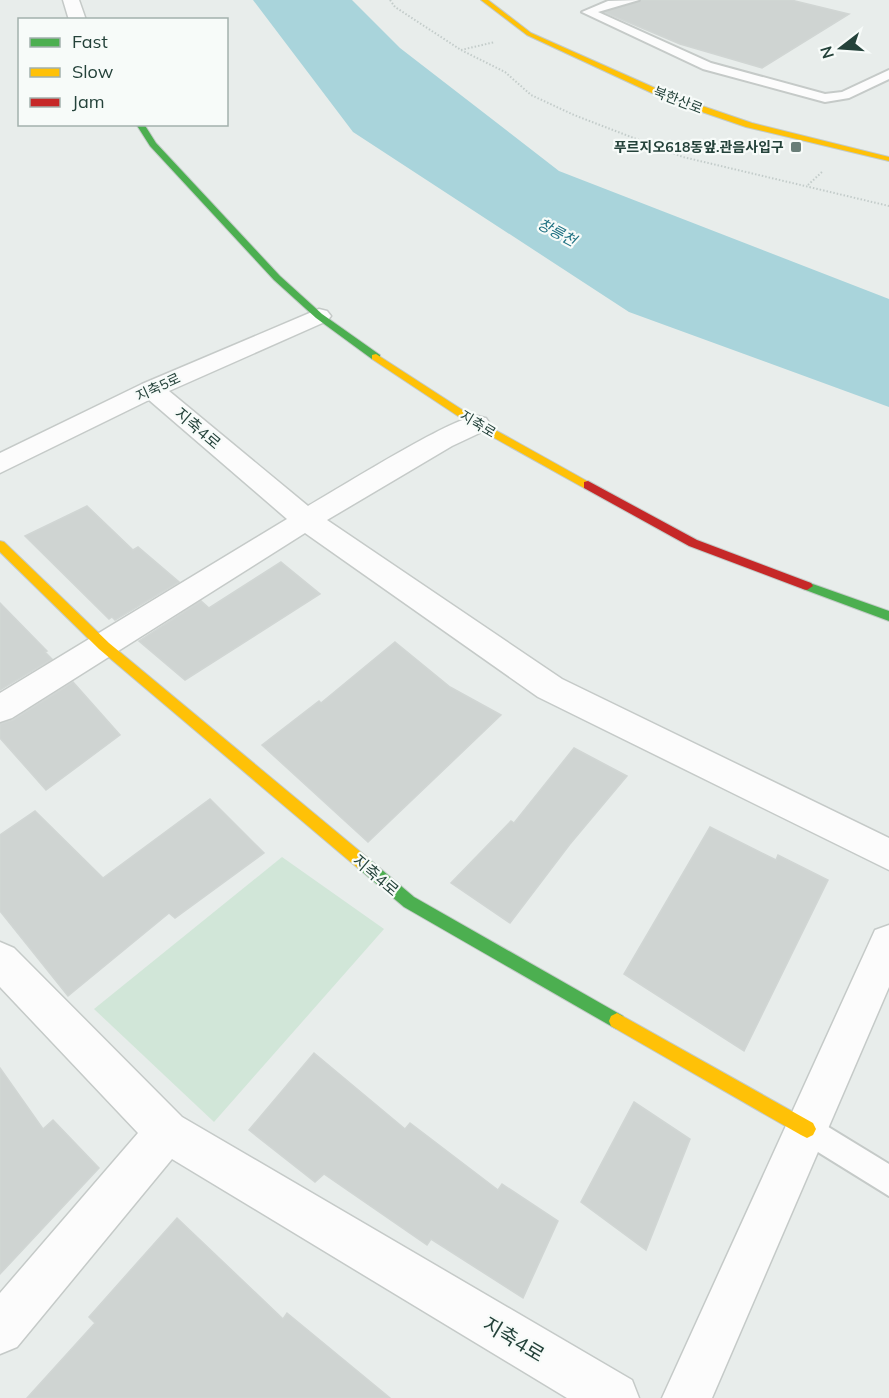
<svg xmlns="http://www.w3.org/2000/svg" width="889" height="1398" font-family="Mulish,'Noto Sans KR',sans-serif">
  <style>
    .green { fill: #d1e6d8 }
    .water { fill: #a9d4db }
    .building { fill: #cfd4d2; stroke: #d1d6d4; stroke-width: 1.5 }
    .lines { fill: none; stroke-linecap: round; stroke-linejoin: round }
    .lane-casing { stroke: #c5cac8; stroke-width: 4 }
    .street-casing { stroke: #c5cac8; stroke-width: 3 }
    .fast-casing { stroke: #c3cbc8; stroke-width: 2 }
    .slow-casing { stroke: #c3cbc8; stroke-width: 2 }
    .jam-casing { stroke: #c3cbc8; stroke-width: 2 }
    .path { stroke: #c3ccca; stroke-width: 2; stroke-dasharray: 1.5 2; stroke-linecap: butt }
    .lane { fill: #fcfcfc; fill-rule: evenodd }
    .street { fill: #fcfcfc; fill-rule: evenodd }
    .fast { fill: #4caf50; fill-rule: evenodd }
    .slow { fill: #ffc107; fill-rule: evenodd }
    .jam { fill: #c62828; fill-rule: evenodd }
    .poi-dot { fill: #697e78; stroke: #f7fbf9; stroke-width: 2 }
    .labels { text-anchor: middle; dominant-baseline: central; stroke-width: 4.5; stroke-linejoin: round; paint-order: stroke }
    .far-street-label { font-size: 14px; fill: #24423a; stroke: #f7fbf9 }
    .far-poi-label { font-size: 14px; font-weight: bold; fill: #24423a; stroke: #f7fbf9; text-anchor: end }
    .far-water-label { font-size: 15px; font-style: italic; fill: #1c6f80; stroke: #f7fbf9 }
    .street-label { font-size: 16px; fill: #24423a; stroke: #f7fbf9 }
    .near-street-label { font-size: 20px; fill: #24423a; stroke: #f7fbf9 }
  </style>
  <rect width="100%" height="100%" fill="#e8edeb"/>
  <!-- green -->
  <path class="green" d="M282,857l102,72 -170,193 -120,-113z"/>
  <!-- water -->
  <path class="water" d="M253,0h99l48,48 159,123 330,128v108l-260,-95 -276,-180z"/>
  <!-- building -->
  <path class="building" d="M641,0h150l58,14 -87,54 -82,-24 -76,-32z
    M87,506l46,44 5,-3 41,35 -64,38 -3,-3 -3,2 -84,-83z
    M281,562l39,32 -135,86 -46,-39 62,-40 8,7z
    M0,603l47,48 -2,1 7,7 -52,31z
    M395,642l55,45 51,28 -133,127 -106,-97 57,-44 2,2z
    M73,682l47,53 -74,55 -46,-52v-14l13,-4z
    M574,748l53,28 -57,68 -60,79 -59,-40 60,-62 3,2z
    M210,799l54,54 -89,65 -6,-5 -101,83 -68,-85v-76l35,-24 68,67z
    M710,827l66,33 2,-5 50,25 -84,171 -120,-77z
    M314,1053l91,76 5,-6 88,67 4,-6 56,37 -35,77 -92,-59 -4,6 -103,-71 -9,8 -66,-52z
    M0,1068l43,61 10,-9 46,48 -99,106z
    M634,1102l56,37 -44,111 -65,-48z
    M177,1218l106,101 4,-6 103,85h-363l68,-75 -6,-6z"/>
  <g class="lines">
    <defs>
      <path id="lane" d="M639,0l-41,12 113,51 114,31 17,-2 47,-22v9l-40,19 -24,4 -122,-33 -121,-57 26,-11z
        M807,1114l82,50v32l-92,-57 -5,-10 5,-10z"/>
      <path id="street" d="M63,0h16l7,20h-17z
        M319,309l8,2 4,5 -4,5 -158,70 139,115c28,-16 146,-90 169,-90 3,0 6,2 9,2l4,6 -4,6 -34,16 -125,74 235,159 327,159v32l-351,-173 -233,-164 -293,185 -12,4v-29l287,-174 -138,-119 -149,73v-20l142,-69z
        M889,925v62l-177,411h-50l213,-468z
        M0,942l14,6 168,169 450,263 7,18h-72l-395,-239 -155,188 -17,7v-61l138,-160 -138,-146z"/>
      <path id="fast" d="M136,124h8l12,19 124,133 42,38 58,41v4h-8l-56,-41 -42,-38 -124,-134z
        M807,582l82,29v10l-86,-32 -2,-3 2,-3z
        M364,858l5,1 45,38 209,119 2,5 -2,5 -6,3 -6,-3 -207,-119 -45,-38 -3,-5 3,-5z"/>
      <path id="slow" d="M481,0h7l43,33 142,63 79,27 137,34v4l-143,-34 -79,-27 -140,-65z
        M376,354l105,68 113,63 -2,3h-8l-111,-62 -101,-67v-4z
        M0,541l4,1 105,101 260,216 3,5 -3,5 -5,1 -5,-1 -260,-220 -99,-97z
        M617,1013l196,110 3,6 -3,6 -6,3 -6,-3 -190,-109 -2,-5 2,-5z"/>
      <path id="jam" d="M588,481l109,59 114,43 2,3 -6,4 -4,-1 -114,-43 -105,-58v-6z"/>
    </defs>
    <!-- lane casing -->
    <use href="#lane" class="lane-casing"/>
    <!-- street casing -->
    <use href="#street" class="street-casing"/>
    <!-- fast casing -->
    <use href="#fast" class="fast-casing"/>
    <!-- slow casing -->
    <use href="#slow" class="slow-casing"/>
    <!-- jam casing -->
    <use href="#jam" class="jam-casing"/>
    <!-- path -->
    <path class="path" d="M390,0l5,7 66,43 44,22 26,23 43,20 109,42 206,49
      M461,50l34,-8
      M808,185l14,-13"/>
    <!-- lane -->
    <use href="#lane" class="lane"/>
    <!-- street -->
    <use href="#street" class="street"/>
    <!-- fast -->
    <use href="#fast" class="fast"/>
    <!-- slow -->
    <use href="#slow" class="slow"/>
    <!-- jam -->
    <use href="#jam" class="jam"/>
  </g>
  <!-- markers -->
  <rect class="poi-dot" x="790" y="141" width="12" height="12" rx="3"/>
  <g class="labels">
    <!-- far-street labels -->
    <g class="far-street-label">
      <text transform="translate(678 100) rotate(21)">북한산로</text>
      <text transform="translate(158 387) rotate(-25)">지축5로</text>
      <text transform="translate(478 424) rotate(31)">지축로</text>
    </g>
    <!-- far-poi labels -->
    <g class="far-poi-label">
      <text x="784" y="147">푸르지오618동앞.관음사입구</text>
    </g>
    <!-- far-water labels -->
    <g class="far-water-label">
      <text transform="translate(557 232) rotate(28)">창릉천</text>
    </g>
    <!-- street labels -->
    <g class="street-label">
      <text transform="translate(198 428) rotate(40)">지축4로</text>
      <text transform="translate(376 875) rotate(40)">지축4로</text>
    </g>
    <!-- near-street labels -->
    <g class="near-street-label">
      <text transform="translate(514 1339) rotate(31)">지축4로</text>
    </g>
  </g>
  <!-- legend -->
  <rect x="18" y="18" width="210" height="108" fill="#f7fbf9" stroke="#a3b1ad" stroke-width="1.5"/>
  <rect x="30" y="38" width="30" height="9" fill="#4caf50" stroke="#a3b1ad" stroke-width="1.5"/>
  <text x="72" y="48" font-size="18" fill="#24423a">Fast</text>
  <rect x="30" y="68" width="30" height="9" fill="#ffc107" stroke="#a3b1ad" stroke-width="1.5"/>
  <text x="72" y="78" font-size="18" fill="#24423a">Slow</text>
  <rect x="30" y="98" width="30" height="9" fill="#c62828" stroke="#a3b1ad" stroke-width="1.5"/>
  <text x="72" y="108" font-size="18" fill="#24423a">Jam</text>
  <!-- north arrow -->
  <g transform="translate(841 48) rotate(253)" stroke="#f7fbf9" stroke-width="4.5" paint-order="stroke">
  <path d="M0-4.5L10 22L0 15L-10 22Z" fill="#24423a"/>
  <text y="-9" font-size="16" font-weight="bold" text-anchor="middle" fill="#24423a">N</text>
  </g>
</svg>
